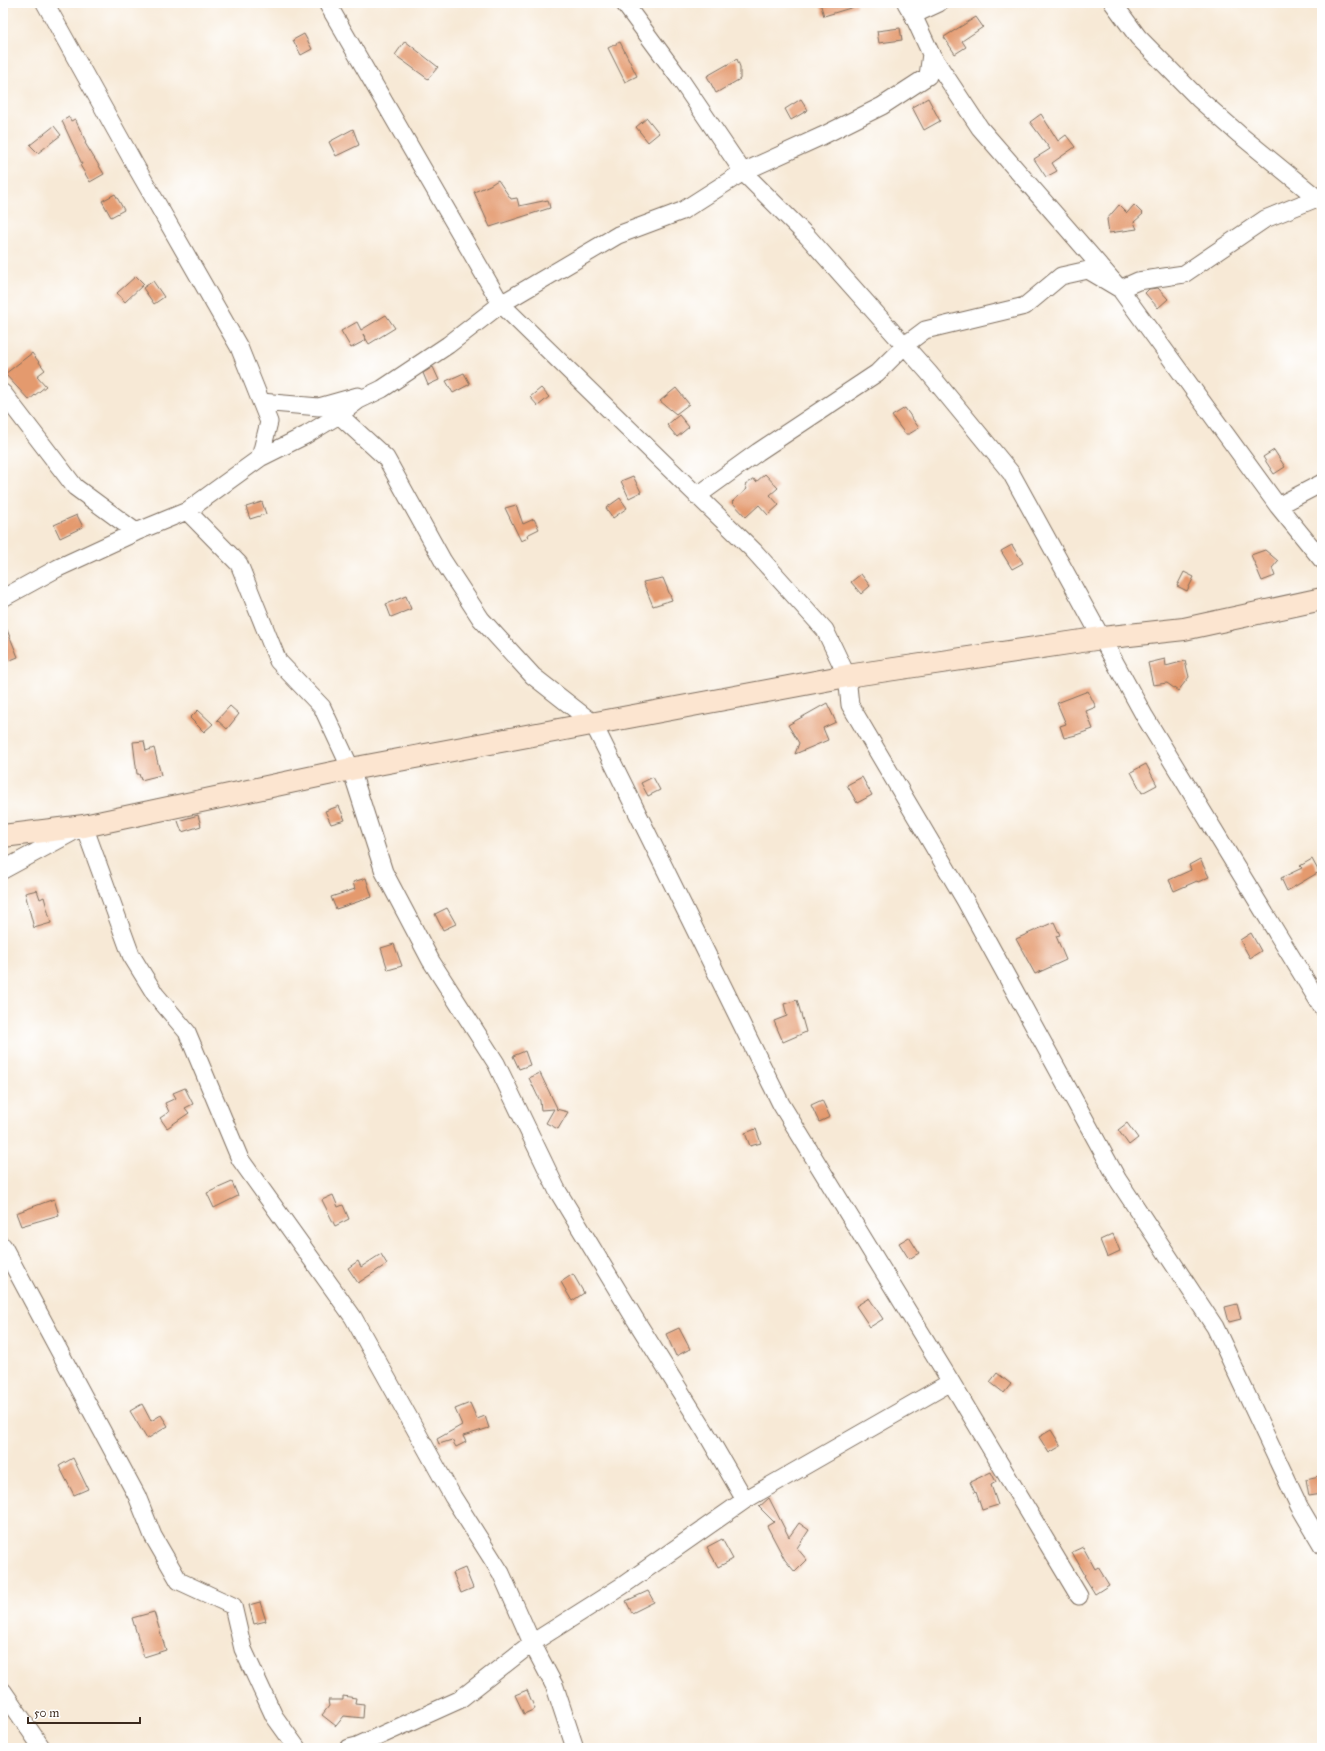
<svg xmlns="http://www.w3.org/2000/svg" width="1325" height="1751" font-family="'IM FELL Great Primer',serif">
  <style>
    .building { fill: #e49a6e }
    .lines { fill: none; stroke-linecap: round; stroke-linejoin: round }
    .street-casing { stroke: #7d6d5e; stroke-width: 19 }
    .secondary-casing { stroke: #7d6d5e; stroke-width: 24 }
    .street { stroke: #fff; stroke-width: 17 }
    .secondary { stroke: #fce5d0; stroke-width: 22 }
  </style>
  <rect width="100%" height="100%" fill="#fff"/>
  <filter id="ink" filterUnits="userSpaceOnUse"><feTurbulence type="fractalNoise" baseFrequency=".025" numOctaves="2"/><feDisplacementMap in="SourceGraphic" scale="8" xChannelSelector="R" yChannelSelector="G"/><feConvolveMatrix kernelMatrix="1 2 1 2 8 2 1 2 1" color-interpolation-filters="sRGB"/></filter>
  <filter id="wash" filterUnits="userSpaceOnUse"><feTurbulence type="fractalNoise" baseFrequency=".012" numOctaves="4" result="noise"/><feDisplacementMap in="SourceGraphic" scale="16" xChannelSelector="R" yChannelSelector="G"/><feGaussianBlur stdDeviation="0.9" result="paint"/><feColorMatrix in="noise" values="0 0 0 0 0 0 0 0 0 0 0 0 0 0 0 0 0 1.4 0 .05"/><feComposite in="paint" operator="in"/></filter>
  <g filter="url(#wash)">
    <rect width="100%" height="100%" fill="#f7e9d6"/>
    <g id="blocks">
      <!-- building -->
      <path class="building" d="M820,3h37v3l-33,10z
        M976,17l7,10 -21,14 4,6 -11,7 -11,-17z
        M900,28l2,12 -23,3 -2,-12z
        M304,34l8,15 -11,6 -8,-15z
        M405,41l33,26 -10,12 -33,-24z
        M620,42l17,34 -12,6 -17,-34z
        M737,59l3,8v12l-24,14 -9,-17z
        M928,98l12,23 -16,9 -12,-23z
        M801,99l7,11 -17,10 -6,-11z
        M1041,114l17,27 8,-6 9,12 -23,16 5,8 -11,6 -12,-18 16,-10 -20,-27z
        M69,117l2,4 4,-2 11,23 -1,1 19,31 -14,8 -10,-17 2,-1 -20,-43z
        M647,118l12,15 -11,9 -12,-15z
        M54,126l7,9 -23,18 -8,-8z
        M353,129l6,16 -23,11 -7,-14z
        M498,180l13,19 6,-1 2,8 29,-6 2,8 -60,19 -16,-35 16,-7z
        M115,194l9,16 -13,7 -9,-16z
        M1119,205l8,8 7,-8 9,9 -9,8 3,7 -28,4 -2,-14z
        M136,276l8,8 -19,18 -8,-9z
        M153,281l11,16 -10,7 -11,-16z
        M1158,288l10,11 -10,9 -13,-15 4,-4z
        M386,315l9,13 -26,16 -6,-10 3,6 -15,8 -10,-17 16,-9 4,8z
        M32,353l13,17 -8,6 9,10 -17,14 -24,-26z
        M433,367l6,13 -11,5 -5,-12z
        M464,373l6,11 -17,9 -7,-12z
        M541,388l8,9 -11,9 -8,-9z
        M676,388l13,16 -13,10 -16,-13z
        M905,408l14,20 -10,6h-4l-13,-18z
        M679,415l10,12 -12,10 -10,-12z
        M1274,450l11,17 -11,7 -11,-17z
        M765,474l13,14 -8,7 9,10 -11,10 -9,-10 -13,12 -14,-15 15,-13 -2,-4 9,-6 2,3z
        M633,476l8,16 -12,6 -8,-17z
        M620,498l7,10 -14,10 -7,-10z
        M262,502l4,12 -16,5 -4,-12z
        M516,505l7,19 11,-5 5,10 -12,6 1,3 -7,3 -16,-33z
        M77,515l6,12 -23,11 -6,-13z
        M1012,545l11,18 -11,6 -11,-18z
        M1265,550l13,11 -6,7 3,8 -13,5 -11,-26z
        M1184,572l10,5 -7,14 -10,-5z
        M861,574l9,12 -9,8 -10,-12z
        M663,578l9,22 -19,6 -10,-24z
        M406,596l5,13 -20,8 -5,-13z
        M3,620l15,37 -15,6z
        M1165,659l1,7 19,-5 4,16 -11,14 -11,-8 -14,2 -5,-22z
        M1088,691l8,16 -10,4 7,18 -17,6 -12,3 -4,-12 6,-2 -9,-21z
        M827,703l9,19 -13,6 5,12 -33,14 4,-11 -11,-18z
        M230,706l9,8 -12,15 -10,-9z
        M198,710l15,14 -9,8 -14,-14z
        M144,741l2,10 8,-3 7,27 -20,5 -2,-6h-2l-4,-32z
        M1146,764l11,21 -15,8 -11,-21z
        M653,777l7,13 -12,6 -7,-13z
        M862,777l10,18 -15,8 -10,-18z
        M339,806l6,14 -14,4 -6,-13z
        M198,815l3,11 -19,6 -4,-11z
        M1200,859l9,18 -11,5 -1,-1 -23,10 -5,-11 22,-10 -2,-5z
        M1312,859l7,13 -32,19 -6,-13 21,-10 -2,-2z
        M366,878l6,19 -36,12 -5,-12 24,-8 -2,-7z
        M37,890l3,9 4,-2 7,26 -17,5 -9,-35z
        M447,908l9,16 -13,6 -8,-16z
        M1054,922l6,13 -4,1 10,24 -31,14 -19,-35z
        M1251,933l10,18 -11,7 -10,-18z
        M394,944l8,22 -14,4 -7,-22z
        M797,1000l9,32 -23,10 -9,-21 13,-5 -3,-12z
        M525,1051l5,14 -11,4 -6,-13z
        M540,1073l17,35 -1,1 12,3 -10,17 -12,-6 8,-14 -13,1 -1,-9 -11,-23z
        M185,1088l8,16 -8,4 4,5 -22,15 -7,-10 9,-6 -4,-9 11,-5 -3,-5z
        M822,1100l8,17 -11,5 -8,-17z
        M1127,1123l11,15 -9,7 -11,-15z
        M756,1129l5,14 -11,3 -5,-13z
        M232,1182l6,14 -24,12 -7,-15z
        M333,1195l5,12 5,-2 6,14 -14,7 -13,-26z
        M54,1199l5,16 -38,11 -5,-13z
        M1113,1234l7,17 -13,6 -7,-17z
        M909,1237l10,16 -10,6 -10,-16z
        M381,1254l6,10 -29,19 -10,-15 10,-7 3,6z
        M573,1274l11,19 -12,8 -11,-19z
        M869,1298l14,21 -13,8 -14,-21z
        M1237,1304l4,15 -12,3 -4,-15z
        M679,1328l11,21 -14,7 -10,-22z
        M997,1373l14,11 -7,9 -14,-11z
        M470,1403l7,16 8,-3 4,12 -26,8 3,6 -10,5 -4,-7 -13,4 -2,-5 25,-14 -7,-16z
        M142,1404l9,17 10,-6 7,11 -21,13 -17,-28z
        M1051,1430l10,16 -12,7 -10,-16z
        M73,1458l15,31 -14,6 -15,-29z
        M991,1472l5,10 -5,3 7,20 -16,5 -6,-18 -1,1 -5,-11z
        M1319,1476l3,18 -13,2 -3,-17z
        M769,1498l20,39 10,-14 10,7 -12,18 10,12 -12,12 -10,-12 -18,-34 7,-4 -15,-15z
        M722,1539l11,20 -15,8 -11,-20z
        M1083,1547l12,22 3,-2 11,18 -14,9 -11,-18 1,-1 -13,-23z
        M465,1568l8,20 -12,5 -8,-20z
        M648,1591l6,11 -22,11 -6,-12z
        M260,1602l6,19 -12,3 -5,-19z
        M154,1612l12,38 -22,7 -12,-39z
        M527,1690l8,19 -11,5 -9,-19z
        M343,1696l13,2 -1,5 9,1 -1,14 -19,-2 -8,10 -14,-11 7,-9 -1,-6h15z"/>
    </g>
  </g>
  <g filter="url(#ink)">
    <use href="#blocks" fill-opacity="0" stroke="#7d6d5e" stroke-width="1"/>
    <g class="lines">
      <defs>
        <path id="street" d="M45,3l90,162 104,182 30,75 -9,36
          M327,3l174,301 253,247 71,79 22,46 3,29 115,195 153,280 97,147 84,179 23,39
          M624,3l56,76 63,93 65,65 121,136 82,100 134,244 177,290
          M906,3l7,12 18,39 49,74 140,161 158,217 44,54
          M1113,3l25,34 61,62 41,36 82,67
          M913,15l26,-12
          M3,393l72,94 61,45
          M261,402l58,5 39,-11
          M339,415l47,43 57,103 38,58 52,57 60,47 188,381 170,278 128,214
          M697,496l61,-44 119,-79 28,-28 20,-15 100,-24 36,-30 27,-6 32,19 18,-8 46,-7 81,-55 57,-23
          M1278,506l44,-23
          M187,511l52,53 39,97 44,46 29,62 33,103 47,89 65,102 61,127 78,129 70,112 40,69
          M3,598l55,-30 78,-36 51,-21 73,-53 46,-23 33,-20 20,-15 23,-11 66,-44 53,-41 117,-69 64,-24 61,-39 79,-36 60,-30 46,-30 3,-22
          M3,870l81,-44 47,129 24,39 32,38 53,127 113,158 100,180 48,76 31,70 23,44 20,61
          M3,1246l134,250 16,40 26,45 54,25 10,43 31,67 23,32
          M3,1691l39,57
          M349,1748l8,-2 102,-46 73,-57 90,-57 123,-86 206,-118"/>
        <path id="secondary" d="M3,836l81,-10 267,-57 496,-93 255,-38 82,-9 138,-30"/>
      </defs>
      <!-- street casing -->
      <use href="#street" class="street-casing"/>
      <!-- secondary casing -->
      <use href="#secondary" class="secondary-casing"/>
      <!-- street -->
      <use href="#street" class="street"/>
      <!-- secondary -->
      <use href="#secondary" class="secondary"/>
    </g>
  </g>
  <!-- margin -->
  <rect width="1325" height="1751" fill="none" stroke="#fff" stroke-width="16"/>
  <!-- scale -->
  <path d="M28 1717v6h112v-6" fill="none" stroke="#3b2a1e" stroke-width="2"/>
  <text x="34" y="1717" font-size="12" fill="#3b2a1e" stroke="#ffffff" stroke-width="3" paint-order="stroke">50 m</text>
</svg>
